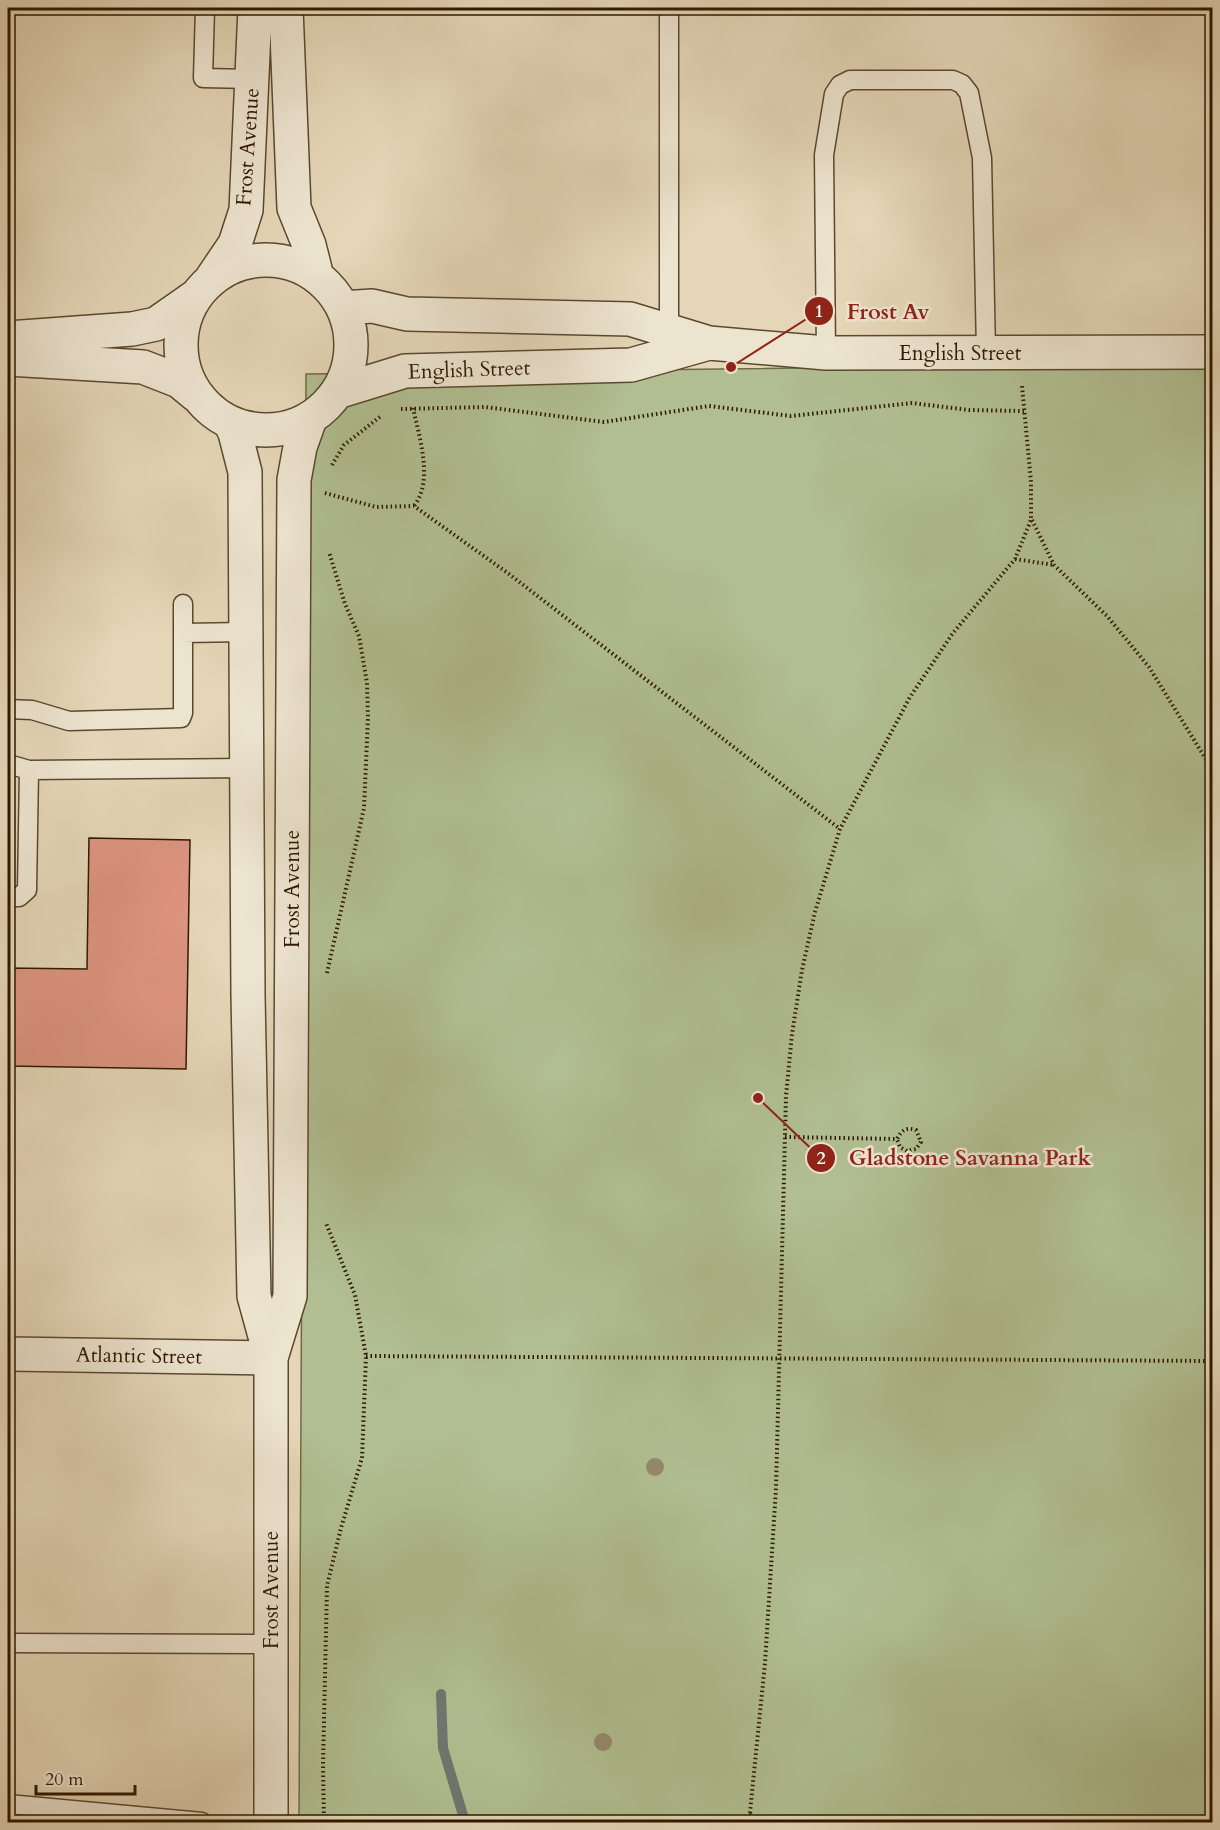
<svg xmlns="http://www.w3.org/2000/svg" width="1220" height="1830" font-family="Cardo,serif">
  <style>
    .green { fill: #b0be91; stroke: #6f6b48; stroke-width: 1.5 }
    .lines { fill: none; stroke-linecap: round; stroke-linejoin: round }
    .stream { stroke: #707770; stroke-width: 10 }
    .building { fill: #dd9481; stroke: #2e1800; stroke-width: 1.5 }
    .service-casing { stroke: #5c482e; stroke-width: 21 }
    .minor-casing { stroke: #5c482e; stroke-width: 36 }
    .tertiary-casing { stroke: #5c482e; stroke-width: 36 }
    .path { stroke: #2e1800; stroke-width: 4; stroke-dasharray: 1.5 3; stroke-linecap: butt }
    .service { stroke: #ede4d0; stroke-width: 18 }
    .minor { stroke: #ede4d0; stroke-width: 33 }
    .tertiary { stroke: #ede4d0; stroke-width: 33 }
    .tree { fill: #95896b }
    .labels { text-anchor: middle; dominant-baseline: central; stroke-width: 5; stroke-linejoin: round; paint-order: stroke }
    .street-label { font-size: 21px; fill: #2e1800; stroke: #ede4d0 }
    .leader { fill: none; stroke: #8f2418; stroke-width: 2 }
    .callout-dot { fill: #8f2418; stroke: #ede4d0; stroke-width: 2 }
    .mark-label { font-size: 18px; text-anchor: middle; font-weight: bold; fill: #fff }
    .callout-label { font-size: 22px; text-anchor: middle; font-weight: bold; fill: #8f2418; stroke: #ede4d0; stroke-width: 5; stroke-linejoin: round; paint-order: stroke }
  </style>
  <rect width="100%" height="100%" fill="#e4d6b7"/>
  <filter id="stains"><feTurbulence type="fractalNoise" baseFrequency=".00333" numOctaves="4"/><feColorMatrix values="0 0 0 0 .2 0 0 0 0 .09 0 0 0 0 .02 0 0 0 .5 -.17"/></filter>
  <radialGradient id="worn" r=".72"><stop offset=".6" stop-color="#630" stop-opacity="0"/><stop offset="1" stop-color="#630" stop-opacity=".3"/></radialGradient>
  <!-- green -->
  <path class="green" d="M1212,363v1459h-913l7,-1448z"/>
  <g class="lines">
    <!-- stream -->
    <path class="stream" d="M441,1694l2,54 22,74"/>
  </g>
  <!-- building -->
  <path class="building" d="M89,838l101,2 -4,229 -178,-3v-98l79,1z"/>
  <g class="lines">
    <defs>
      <path id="service" d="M205,8l-2,70 49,1
        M669,8v323
        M826,353l-2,-198 10,-61 6,-9 10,-5h103l9,4 7,9 13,65 4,194
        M183,633l63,-1
        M8,709l24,1 37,11 112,-3 2,-5v-109
        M8,764l21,6 218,-2
        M8,897h11l8,-7 2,-120
        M8,1643l263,1
        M8,1804l194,18"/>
      <path id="minor" d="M8,1354l263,4"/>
      <path id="tertiary" d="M286,8l8,200 15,37 8,32
        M181 345a85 85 0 1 1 170 0a85 85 0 1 1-170 0Z
        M212,278l23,-34 11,-34 9,-202
        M343,308l29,-2 35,8 223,5 79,24 117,10 386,-1
        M8,338l124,-9 24,-5 40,-28
        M8,359l135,8 36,14 17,14
        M337,392l68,-21 226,-6 78,-22
        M231,424l4,9 10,39 3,523 6,301 17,62v464
        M271,1358l19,-62 4,-816 6,-33 10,-28"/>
    </defs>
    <!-- service casing -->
    <use href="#service" class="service-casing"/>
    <!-- minor casing -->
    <use href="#minor" class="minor-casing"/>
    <!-- tertiary casing -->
    <use href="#tertiary" class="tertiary-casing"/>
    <!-- path -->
    <path class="path" d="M413,408c6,28 21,73 1,98
      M401,409l84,-2 119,15 105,-16 82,10 121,-13 57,7 55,1
      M332,465l12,-20 37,-29
      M325,493l51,14 38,-1 95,68 331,255
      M1032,520l22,45 53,51 42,51 58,94 5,15
      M1015,559l39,6
      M327,973l37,-165 4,-90 -1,-35 -8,-47 -14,-32 -16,-52
      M785,1137l112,2c5,-9 9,-12 19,-9l5,12 -5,7 -9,2 -7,-4 -3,-8
      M366,1356l846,5
      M750,1813l7,9
      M324,1822l-1,-57 4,-179 14,-58 21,-70 4,-102 -11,-61 -29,-72
      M749,1822l16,-159 11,-175 10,-392 6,-62 10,-64 13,-58 25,-83 70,-132 43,-64 62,-74 16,-39v-38l-9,-96"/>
    <!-- service -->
    <use href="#service" class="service"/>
    <!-- minor -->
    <use href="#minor" class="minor"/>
    <!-- tertiary -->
    <use href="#tertiary" class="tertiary"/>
  </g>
  <!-- trees -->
  <g class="tree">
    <circle cx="655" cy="1467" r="9"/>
    <circle cx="603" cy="1742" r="9"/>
  </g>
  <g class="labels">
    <!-- street labels -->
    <g class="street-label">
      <text transform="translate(248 147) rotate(-86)">Frost Avenue</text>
      <text x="960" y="353">English Street</text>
      <text transform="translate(469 370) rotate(-2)">English Street</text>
      <text transform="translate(292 889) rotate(-90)">Frost Avenue</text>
      <text transform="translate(139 1356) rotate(1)">Atlantic Street</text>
      <text transform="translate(271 1590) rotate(-90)">Frost Avenue</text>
    </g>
  </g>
  <!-- callouts -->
  <path class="leader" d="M731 367L819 311M758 1098L821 1158"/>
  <g class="callout-dot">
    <circle cx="731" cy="367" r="6"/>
    <circle cx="758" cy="1098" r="6"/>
    <circle cx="819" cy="311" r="15"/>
    <circle cx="821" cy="1158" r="15"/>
  </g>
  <g class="mark-label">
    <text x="819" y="317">1</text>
    <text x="821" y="1164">2</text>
  </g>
  <g class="callout-label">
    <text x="888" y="319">Frost Av</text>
    <text x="970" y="1165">Gladstone Savanna Park</text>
  </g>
  <!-- margin -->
  <rect width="1220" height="1830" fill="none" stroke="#e4d6b7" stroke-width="30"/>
  <rect x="9" y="9" width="1202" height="1812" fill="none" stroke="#2e1800" stroke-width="3"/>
  <rect x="15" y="15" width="1190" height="1800" fill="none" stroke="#2e1800" stroke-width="1.5"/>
  <!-- scale -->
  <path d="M36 1785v9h99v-9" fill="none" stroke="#2e1800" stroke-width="3"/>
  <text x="45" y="1785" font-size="18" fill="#2e1800" stroke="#ede4d0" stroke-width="4.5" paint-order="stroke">20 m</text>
  <rect width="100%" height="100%" filter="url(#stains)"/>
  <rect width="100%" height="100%" fill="url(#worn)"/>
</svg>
